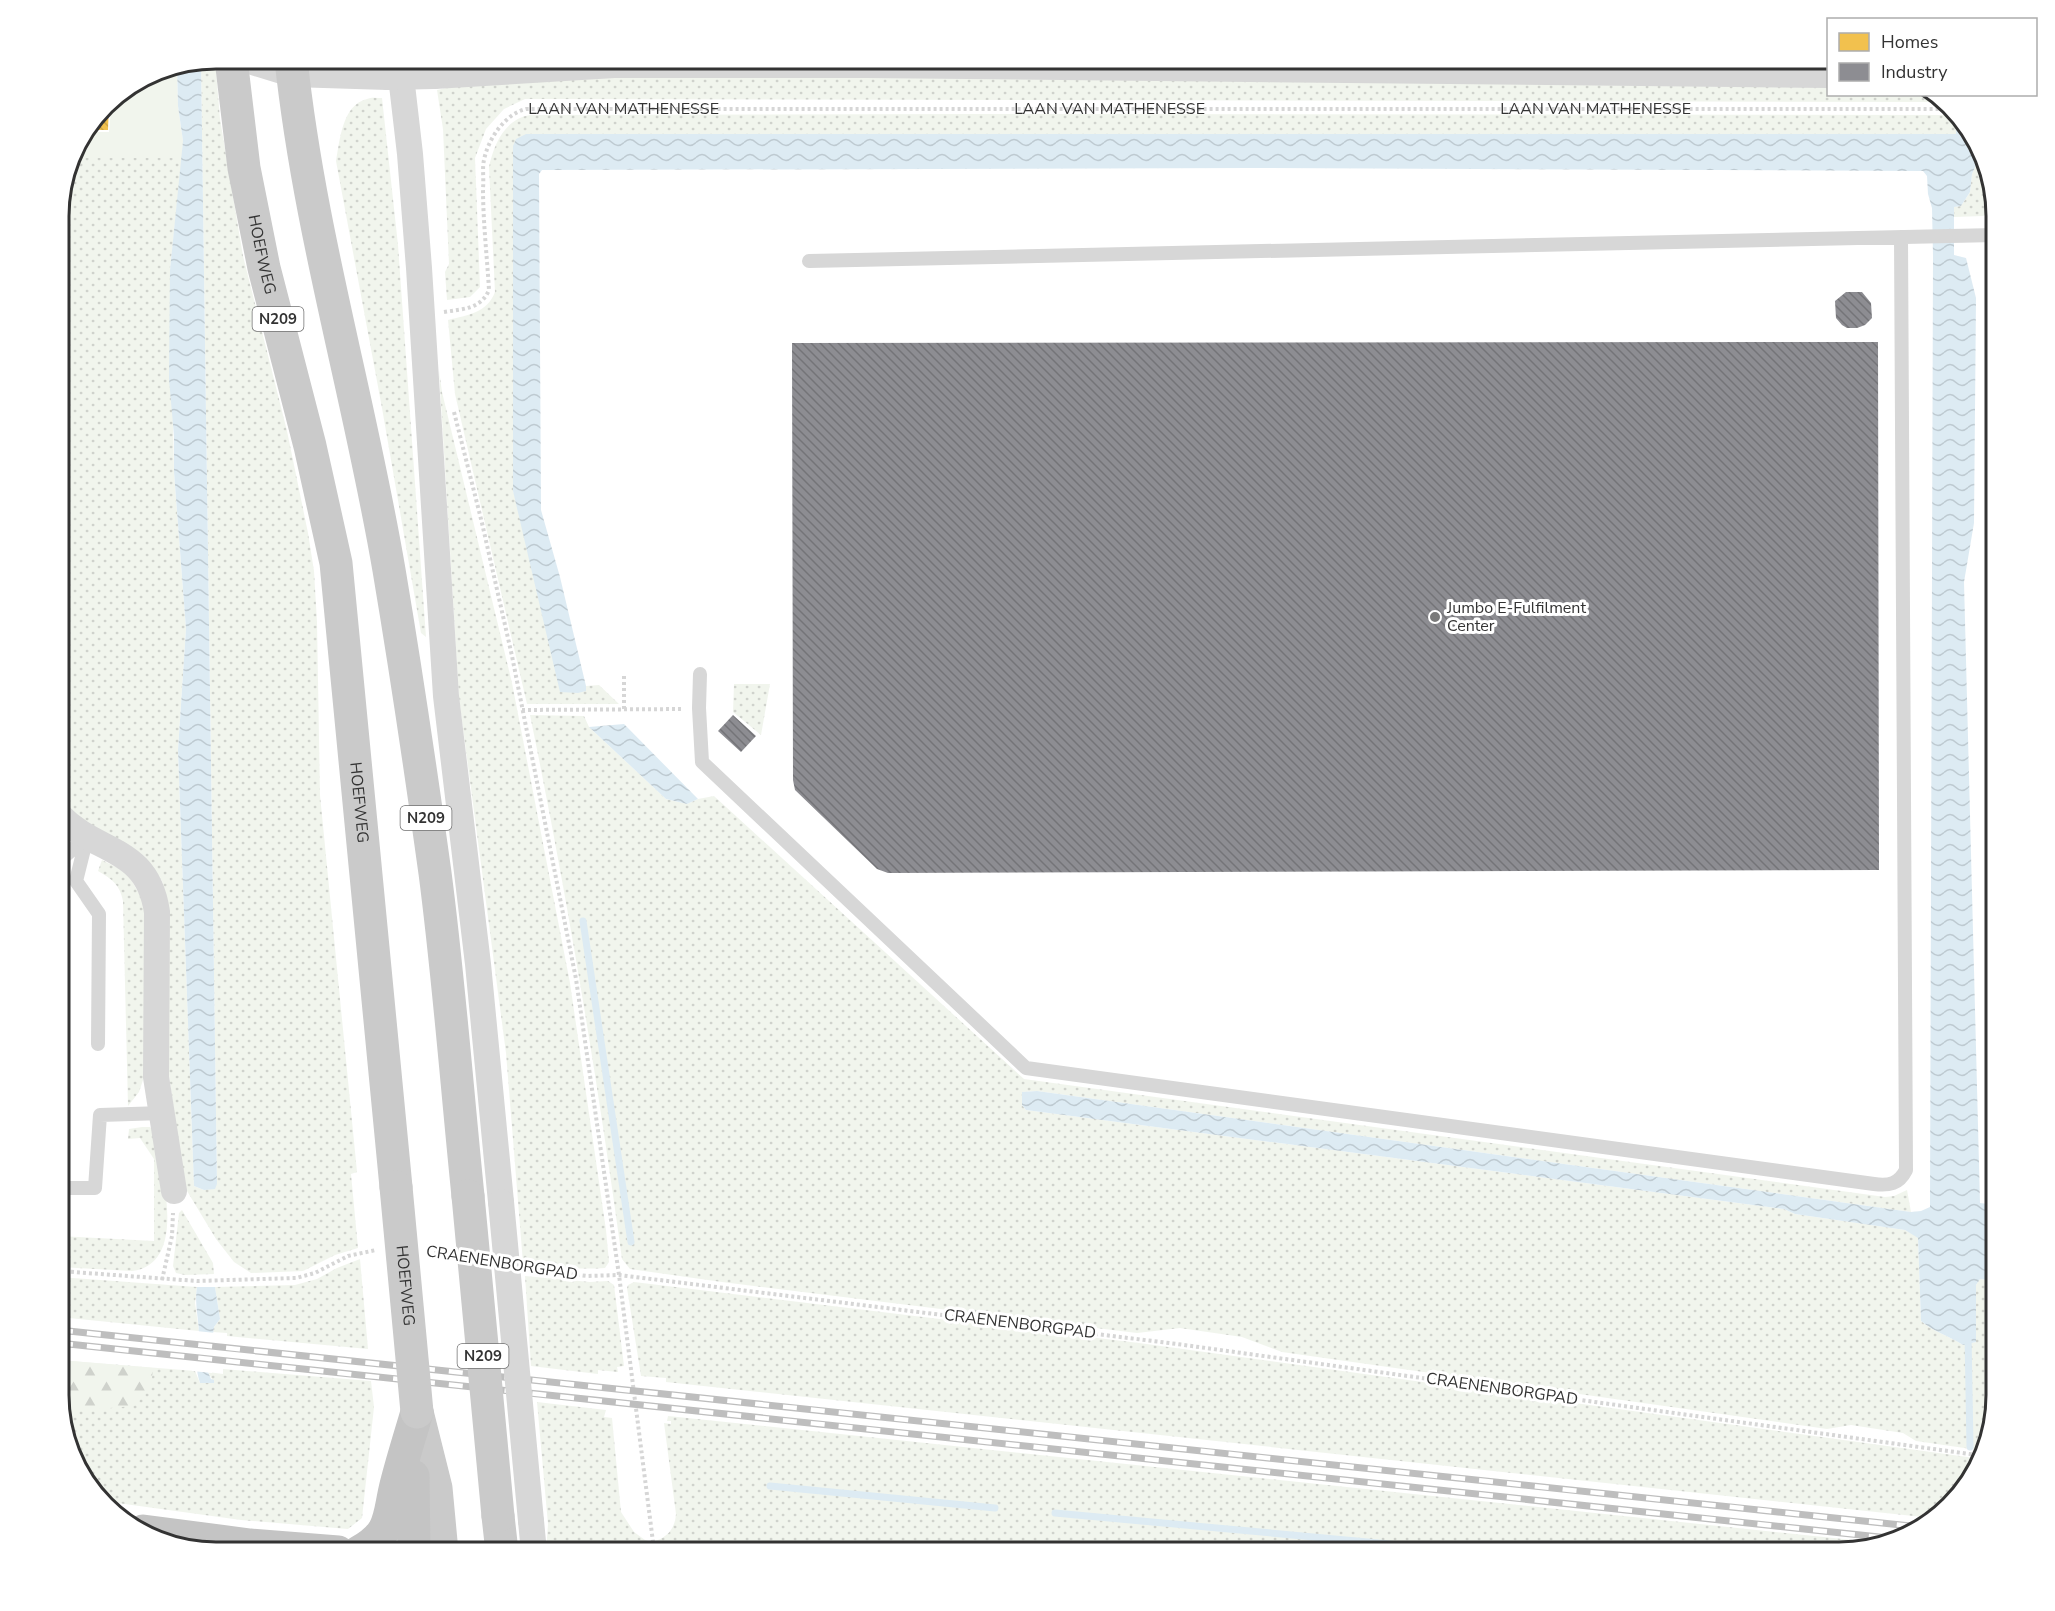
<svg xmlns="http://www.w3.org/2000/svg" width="2055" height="1611" font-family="'Nunito Sans',sans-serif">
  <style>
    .grass { fill: url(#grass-dots) }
    .forest { fill: url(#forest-firs) }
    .garden { fill: #f1f5ed }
    .water { fill: url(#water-waves) }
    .pier { fill: #fff }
    .homes { fill: url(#homes-back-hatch) }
    .industry { fill: url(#industry-back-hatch) }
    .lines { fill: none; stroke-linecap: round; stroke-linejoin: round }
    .stream { stroke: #ddebf3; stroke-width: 7 }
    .path { stroke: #d6d6d6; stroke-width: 4; stroke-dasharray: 3 3; stroke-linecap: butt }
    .service { stroke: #d7d7d7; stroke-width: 14 }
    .minor { stroke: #d7d7d7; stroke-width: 26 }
    .tertiary { stroke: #d7d7d7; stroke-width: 32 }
    .primary { stroke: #cacaca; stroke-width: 33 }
    .motorway { stroke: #c4c4c4; stroke-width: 33 }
    .rail-casing { stroke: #bebebe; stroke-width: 7 }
    .rail { stroke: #fff; stroke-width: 4.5; stroke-dasharray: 14; stroke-linecap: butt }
    .minor-bridge { stroke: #d7d7d7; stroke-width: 26 }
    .tertiary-bridge { stroke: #d7d7d7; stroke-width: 32 }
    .primary-bridge { stroke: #cacaca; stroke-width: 33 }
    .poi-dot { fill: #7a7a7a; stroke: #fff; stroke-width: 2 }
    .labels { text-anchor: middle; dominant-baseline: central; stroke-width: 6; stroke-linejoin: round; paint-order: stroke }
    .shield { fill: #fff; stroke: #707070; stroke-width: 1.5 }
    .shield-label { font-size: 15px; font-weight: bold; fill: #333 }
    .street-label { font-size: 16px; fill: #333; stroke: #fff }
    .poi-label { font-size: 16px; fill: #333; stroke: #fff; text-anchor: start }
    .rim { fill: none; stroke: #333; stroke-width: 3 }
  </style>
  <defs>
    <pattern id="grass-dots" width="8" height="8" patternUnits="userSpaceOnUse" patternTransform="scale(1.5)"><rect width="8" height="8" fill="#f1f5ed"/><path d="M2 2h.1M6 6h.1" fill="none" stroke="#cfd2cc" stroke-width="1.8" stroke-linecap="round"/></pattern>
    <pattern id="forest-firs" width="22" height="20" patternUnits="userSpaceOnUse" patternTransform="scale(1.5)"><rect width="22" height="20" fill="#f1f5ed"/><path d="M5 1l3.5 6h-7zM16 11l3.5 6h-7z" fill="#cfd2cc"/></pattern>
    <pattern id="water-waves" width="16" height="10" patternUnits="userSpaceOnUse" patternTransform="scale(1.5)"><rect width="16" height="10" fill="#ddebf3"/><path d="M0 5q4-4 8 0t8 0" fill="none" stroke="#becad1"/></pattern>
    <pattern id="homes-back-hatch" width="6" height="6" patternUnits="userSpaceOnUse" patternTransform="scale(1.5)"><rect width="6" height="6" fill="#f2c14e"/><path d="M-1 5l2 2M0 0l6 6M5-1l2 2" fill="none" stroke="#d0a645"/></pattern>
    <pattern id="industry-back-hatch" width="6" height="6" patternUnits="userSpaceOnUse" patternTransform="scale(1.5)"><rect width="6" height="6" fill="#8d8d92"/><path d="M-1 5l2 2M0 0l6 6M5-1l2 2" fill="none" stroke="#747478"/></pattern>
  </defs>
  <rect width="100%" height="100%" fill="#fff"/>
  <!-- grass -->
  <path class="grass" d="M215,59l5,60 23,137 44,175 21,102 6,38 3,51 3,173 37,377 -6,2 7,74 -23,7 -32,16 -52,2 -17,-11 -18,-23 -32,-53 -15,-111 -1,-165 -6,-29 -17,-24 -15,-11 -54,-27 -10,-14 -5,-14 -2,-16v-115l6,-5 -2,-12 -4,-2v-435l13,-48h110l-12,112 4,202 12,157 -8,121 16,436 10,4 13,-6 -16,-1122z
    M616,70l1212,16v8l110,1 8,7 -1421,-3 -21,10 -18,20 -11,29 5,129 -10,10 -23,3 -2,-28 4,-8 -6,-135 -6,-39 22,-5z
    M382,98l16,147 28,392 -5,-4 -39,-225 -46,-247c4,-21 6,-56 31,-62 4,-2 10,-1 15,-1z
    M979,114l977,1 10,14 -10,-1 1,6h-1431l-13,357 73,200v-5l13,-1 20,19h-92l-72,-310 -7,-74c20,-5 39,-7 47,-28l-6,-125c5,-23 16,-48 41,-52z
    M1976,141l4,6 15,64 -12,5 -29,1 -1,-10 8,-1 9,-14 2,-18 4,-9z
    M439,370l3,22 70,291 58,300 36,247 3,32 -4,6c-28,2 -55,-2 -82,-5l-17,-210 -47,-355z
    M734,684h36l-9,51 -28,-23z
    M530,715l54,1 5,11 77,72 21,5 11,-5 16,-3 310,283 861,118 9,-1 13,-6 4,22 -874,-121 -15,1v13l4,5 758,99 11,5 110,16 13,7 3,84c13,11 28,15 42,24l13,-3v-57l4,-6 16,2v114l-11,56 -69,-10 -13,-8 -52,-8 -24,4 -545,-77 -40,-15 -62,-9 -43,5 -415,-51 -92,-13 -8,-10c-25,-183 -55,-364 -92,-544z
    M102,860l16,8 11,8 16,28 -1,173 -5,15 -11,14 -5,-205c-3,-16 -11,-22 -25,-30z
    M142,1127h8l3,4c8,36 37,133 -21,140l-73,-4v-31l95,5v-82l-14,-21 -12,1 1,-10z
    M182,1210l31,53 1,11 -29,1 -9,-2 -3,-7 6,-53z
    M360,1259l8,90 -141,-13v-3l-14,-1 1,-5 6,-8 -5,-32 80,-2 22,-6 20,-11z
    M525,1276l65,6 18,-1 6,4 10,81 -7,1 1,5 -20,-2v4l-67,-8z
    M59,1277l138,10 -2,16 4,28 -140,-14z
    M634,1282l505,61 843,116 -24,39 -26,20 -1266,-136v-4l-25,-2 -14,-88 1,-3z
    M59,1360l136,11 5,12h14l-6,-11 15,2v-5l148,12 3,26 -12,111 -14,11 -107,-9 -138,-19 -28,-37 -16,-59z
    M537,1402l69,8 -2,7 8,1 9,94 13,20 11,8 7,2c15,-4 23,-13 24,-28l-12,-91 7,1v-3h-4l1,-5 1213,127 -42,9h-1293l2,-28z"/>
  <!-- forest -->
  <path class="forest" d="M59,1360l94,8 -2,20 -17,18 -73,6 -2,-7z"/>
  <!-- garden -->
  <path class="garden" d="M177,66l1,40 5,35 -1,17h-109l2,-12 11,-14h23l3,-34 44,-28z"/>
  <!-- water -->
  <path class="water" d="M201,62l16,1122 -2,5 -11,1 -10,-4 -16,-436 8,-121 -12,-157v-36l-5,-57 1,-109 13,-129 -5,-35 -1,-40z
    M1956,128l10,1 10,12v24l-4,9 -2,18 -9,14 -7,1v48l12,3 10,40 -2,225 -10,59 16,621 16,2v76l-16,-2 -4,6v57l-13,3c-14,-9 -29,-13 -42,-24l-3,-83 -13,-8 -110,-16 -11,-5 -758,-99 -4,-5v-13l15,-1 874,121 10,-1 9,-4 3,-951 -1,-48 -4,-14 -1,-18 -4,-5 -675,-3 -706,2 -3,4 2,336 19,67 26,109v5l-8,2 -18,-1 -47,-201v-345l3,-7 10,-5h1430z
    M624,724l74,75 -11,5 -21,-5 -77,-72z
    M197,1287h18l5,32 -6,8 -6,45 3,7 3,1v3h-14c-6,-17 -2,-31 -1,-48 0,-16 -5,-31 -2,-48z"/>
  <!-- pier -->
  <path class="pier" d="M196,1331l20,2 -4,40 -20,-2 6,-34z"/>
  <!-- homes -->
  <path class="homes" d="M109,102l-1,28h-21l19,-25z"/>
  <!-- industry -->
  <path class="industry" d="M1846,292h16l9,11 1,15 -7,7 -8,3h-10l-5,-3 -6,-7 -1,-17z
    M1878,342l1,528 -991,3 -11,-4 -82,-79 -2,-10 -1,-437z
    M733,715l23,21 -15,16 -23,-21z"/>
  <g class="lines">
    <!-- stream -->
    <path class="stream" d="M583,921l48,321
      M1968,1334l2,113
      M770,1486l225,22
      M1055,1513l421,39"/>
    <!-- path -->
    <g class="path">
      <path id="s1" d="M444,312c19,-3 37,-3 45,-22 -2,-34 -6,-68 -6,-102 1,-9 -1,-20 1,-28 4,-21 21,-46 42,-51h1425"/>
      <path d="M454,412l28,111 30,133 64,323 43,296 34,267"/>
      <path d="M624,709v-34"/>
      <path d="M522,710l162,-1"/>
      <path d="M428,1252l19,3"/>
      <path d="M529,1269l58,7 32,-1 558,69 807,112"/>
      <path d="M59,1271l138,10 99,-3 19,-5 33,-17 28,-6"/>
      <path d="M162,1280l10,-44 1,-23"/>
    </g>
    <!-- service -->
    <path class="service" d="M809,261l1187,-26
      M700,674l-1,34 3,54 324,306 848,116c15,2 25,0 32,-14l-5,-933
      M87,837l-11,44 23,33 -1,130
      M59,861l28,-24
      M59,1188h36l5,-73 63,-2"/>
    <!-- minor -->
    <path class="minor" d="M399,59l11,95 9,114 27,428 32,268 23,238
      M59,815c38,40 88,30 98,97l-1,165 18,114
      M531,1521l3,31"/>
    <!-- tertiary -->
    <path class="tertiary" d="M253,59l39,12 96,3
      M434,73l180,-11h253l961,10"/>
    <!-- primary -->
    <g class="primary">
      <path id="s2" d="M231,59l13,109 20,100 46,178 26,117 60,624"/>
      <path d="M291,59c18,172 69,340 98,511 17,101 32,202 46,303 14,107 22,216 33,323"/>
      <path d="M417,1412l19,76 6,64"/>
      <path d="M498,1516l4,36"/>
    </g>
    <!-- motorway -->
    <path class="motorway" d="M413,1476l1,76
      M143,1531l107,14 88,7
      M359,1552c34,-19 29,-35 37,-67 6,-24 14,-49 21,-73"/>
    <defs>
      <path id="rail" d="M59,1330l1861,197
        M59,1343l1839,196"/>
    </defs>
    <!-- rail casing -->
    <use href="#rail" class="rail-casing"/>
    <!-- rail -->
    <use href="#rail" class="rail"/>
    <!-- minor-bridge -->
    <path class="minor-bridge" d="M501,1202l30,319"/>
    <!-- tertiary-bridge -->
    <path class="tertiary-bridge" d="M388,74l46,-1"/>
    <!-- primary-bridge -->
    <g class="primary-bridge">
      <path id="s3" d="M396,1187l21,225"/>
      <path d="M468,1196l30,320"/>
    </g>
  </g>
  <!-- markers -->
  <circle class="poi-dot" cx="1435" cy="617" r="6"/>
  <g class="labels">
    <!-- shield labels -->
    <g class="shield">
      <rect x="252.5" y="307" width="51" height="24" rx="4.5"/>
      <rect x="400.5" y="806" width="51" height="24" rx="4.5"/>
      <rect x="457.5" y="1344" width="51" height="24" rx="4.5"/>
    </g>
    <g class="shield-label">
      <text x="278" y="319">N209</text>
      <text x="426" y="818">N209</text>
      <text x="483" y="1356">N209</text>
    </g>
    <!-- street labels -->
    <g class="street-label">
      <text stroke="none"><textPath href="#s1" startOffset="350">LAAN VAN MATHENESSE</textPath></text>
      <text stroke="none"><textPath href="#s1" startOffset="836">LAAN VAN MATHENESSE</textPath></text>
      <text stroke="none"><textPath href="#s1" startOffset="1322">LAAN VAN MATHENESSE</textPath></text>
      <text stroke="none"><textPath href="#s2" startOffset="198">HOEFWEG</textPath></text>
      <text stroke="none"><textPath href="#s2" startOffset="756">HOEFWEG</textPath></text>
      <text transform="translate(502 1263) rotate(9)">CRAENENBORGPAD</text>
      <text stroke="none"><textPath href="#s3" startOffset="99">HOEFWEG</textPath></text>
      <text transform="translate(1020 1324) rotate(7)">CRAENENBORGPAD</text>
      <text transform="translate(1502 1389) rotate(8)">CRAENENBORGPAD</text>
    </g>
    <!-- poi labels -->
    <g class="poi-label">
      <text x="1447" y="608">Jumbo E-Fulfilment<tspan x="1447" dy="18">Center</tspan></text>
    </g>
  </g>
  <!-- crop -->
  <path d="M0 0H2055V1611H0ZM216 69H1839A147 147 0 0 1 1986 216V1395A147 147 0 0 1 1839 1542H216A147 147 0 0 1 69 1395V216A147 147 0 0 1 216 69Z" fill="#fff" fill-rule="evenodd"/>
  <path class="rim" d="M216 69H1839A147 147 0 0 1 1986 216V1395A147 147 0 0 1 1839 1542H216A147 147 0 0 1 69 1395V216A147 147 0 0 1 216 69Z"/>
  <!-- legend -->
  <rect x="1827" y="18" width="210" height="78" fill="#ffffff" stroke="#adadad" stroke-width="1.5"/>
  <rect x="1839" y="33" width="30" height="18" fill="#f2c14e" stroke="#adadad" stroke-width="1.5"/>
  <text x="1881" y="48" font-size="18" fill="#333333">Homes</text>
  <rect x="1839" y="63" width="30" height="18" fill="#8d8d92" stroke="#adadad" stroke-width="1.5"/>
  <text x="1881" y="78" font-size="18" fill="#333333">Industry</text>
</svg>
